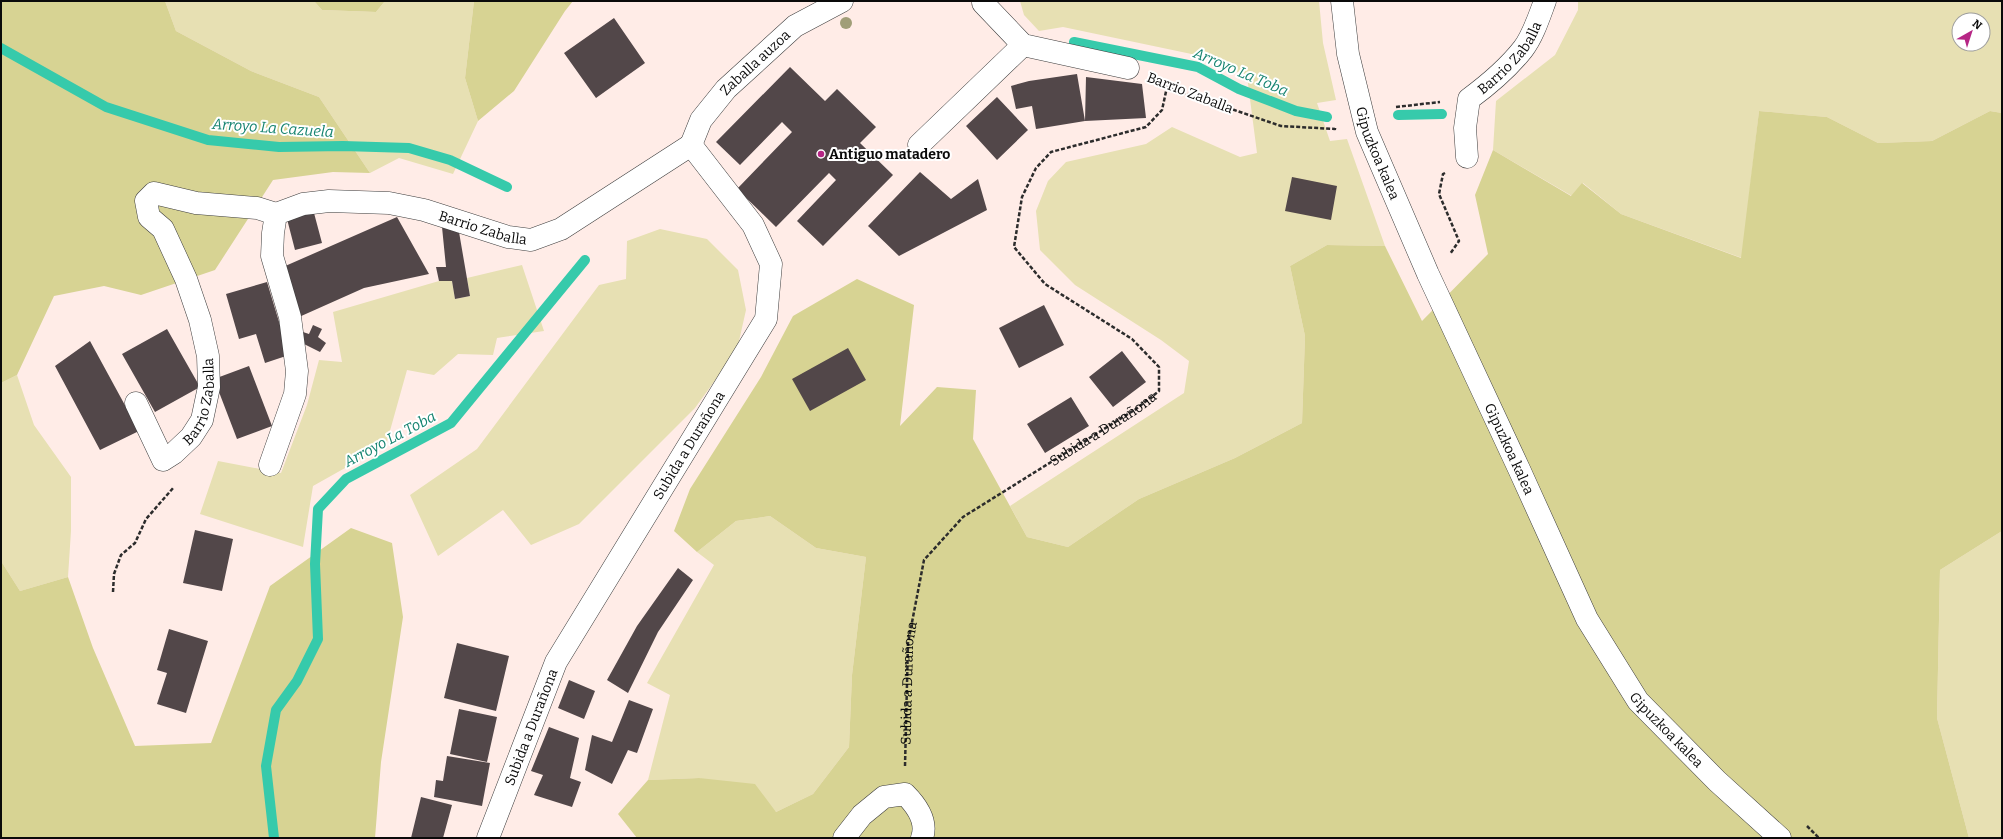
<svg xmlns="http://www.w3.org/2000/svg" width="2003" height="839" font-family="Bitter,serif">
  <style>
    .green { fill: #e7e0b3; fill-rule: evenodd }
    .forest { fill: #d7d393 }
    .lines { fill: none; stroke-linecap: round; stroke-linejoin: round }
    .stream { stroke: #36caab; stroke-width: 10 }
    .building { fill: #524749 }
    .minor-casing { stroke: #3d3d3d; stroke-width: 23 }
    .path { stroke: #2c2c2c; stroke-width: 2.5; stroke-dasharray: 4 2; stroke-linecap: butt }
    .minor { stroke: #fff; stroke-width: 22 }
    .tree { fill: #a09e78 }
    .poi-dot { fill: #b62685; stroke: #fff; stroke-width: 1.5 }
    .labels { text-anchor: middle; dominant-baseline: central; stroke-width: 4; stroke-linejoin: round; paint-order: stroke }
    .street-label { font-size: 14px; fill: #0a0a0a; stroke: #fff }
    .poi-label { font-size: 14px; font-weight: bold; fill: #0a0a0a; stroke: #fff; text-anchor: start }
    .water-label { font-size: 15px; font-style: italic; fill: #168471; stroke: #fff }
  </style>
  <rect width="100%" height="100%" fill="#ffece7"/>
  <path class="green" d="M165,1h149l8,9 54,2 9,-11h89l-9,77 13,43 -25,53 -54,-16 -29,15 -51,-76 -68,-26 -75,-40z
    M1020,1h299l4,42 13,57 -19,3 13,38 17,-2 38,107 -58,-1 -37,21 15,70 -3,87 -67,35 -96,41 -71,48 -41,-10 -17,-31 174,-113 5,-32 -28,-21 -86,-55 -35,-35 -4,-39 12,-30 18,-19 80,-18 26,-17 68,30 17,-4 -10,-77 -46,-20 -138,-29 -24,4 -15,-16z
    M1578,1h424v112l-12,-2 -58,30 -54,2 -51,-26 -68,-6 -17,147 -121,-44 -38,-31 -11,13 -79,-46 3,-49 59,-46 23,-45zM1959,20h24v24h-24z
    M660,229l47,10 31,31 8,40 -9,40 -42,58 -116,116 -48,21 -28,-35 -65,46 -28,-61 67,-46 122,-164 27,-6 1,-38z
    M522,265l22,66 -47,7 -4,17 -35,-1 -24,21 -27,-5 -21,75 -73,41 -10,61 -103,-33 18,-53 63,12 26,-68 12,-45 23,2 -9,-50 106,-31h13l3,18 15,-3 -3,-18z
    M17,375l17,50 37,52v54l-3,46 -48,14 -19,-30v-178z
    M770,516l46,32 50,9 -14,118 -3,72 -36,47 -37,18 -77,-34 -51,2 22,-85 -23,-12 67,-118 -17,-13 39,-31z
    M2002,531v307h-33l-32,-120 3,-148z"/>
  <path class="forest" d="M1,1h164l11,30 75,40 68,26 51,76 -37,-1 -60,8 -58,90 -74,25 -37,-9 -50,10 -37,79 -16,8z
    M314,1h71l-9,11 -54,-2z
    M474,1h99l-8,10 -51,80 -36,30 -13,-43z
    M1759,111l68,6 51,26 54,-2 58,-30 12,2v418l-62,39 -3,148 32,120h-1332l-19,-24 30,-34 51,-2 56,6 21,28 37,-18 36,-47 3,-72 14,-118 -50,-9 -46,-32 -34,5 -39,31 -23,-21 16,-42 71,-112 32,-61 64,-37 57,26 -14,121 37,-39 39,3 -3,49 54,98 41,10 71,-48 96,-41 67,-35 3,-87 -15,-70 37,-21 58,1 37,75 66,-67 -13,-59 18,-45 78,46 11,-13 39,31 120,44z
    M351,528l41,15 11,74 -22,145 -6,76h-374v-277l19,30 48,-14 25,71 42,98 76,-3 59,-157z"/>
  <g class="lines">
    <path class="stream" d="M1074,42l124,25 41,22 57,22 31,6
      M1,48l105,59 102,33 71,7 64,-1 66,2 41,12 57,27
      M1398,115l44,-1
      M274,838l-8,-72 10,-56 21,-29 21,-42 -3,-75 3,-55 28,-30 105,-56 134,-163"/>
  </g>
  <path class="building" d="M614,18l31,45 -49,35 -32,-45z
    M790,67l35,34 12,-12 39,38 -16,16 33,32 -70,71 -26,-25 39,-41 -7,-7 -53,54 -39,-38 55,-57 -10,-10 -42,43 -24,-23z
    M1077,74l8,47 -49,8 -4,-23 -16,3 -5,-23 18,-5z
    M1086,77l56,7 4,34 -61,3z
    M997,97l31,33 -31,30 -31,-34z
    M920,172l31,27 27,-20 9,31 -88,46 -31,-30z
    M1292,177l45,9 -6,34 -46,-9z
    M314,213l8,30 -27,7 -8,-31z
    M397,217l32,57 -65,14 -65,29 -16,-50z
    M442,227l17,5 11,64 -15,3 -3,-18h-13l-3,-14h10z
    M267,282l22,73 -24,8 -9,-29 -17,5 -13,-45z
    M1044,305l20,40 -45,23 -20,-40z
    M313,325l9,4 -4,8 8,6 -6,9 -18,-9 -2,-12 9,3z
    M167,329l33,58 -45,25 -33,-58z
    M90,341l49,90 -39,19 -45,-84z
    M848,348l18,32 -56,31 -18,-32z
    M1122,351l24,31 -33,25 -24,-30z
    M249,366l23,60 -35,13 -23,-60z
    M1071,397l18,29 -44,27 -18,-29z
    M195,530l38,9 -11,52 -39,-8z
    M678,568l15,12 -35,52 -30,61 -21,-13 30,-54z
    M169,629l39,12 -22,72 -29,-9 10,-31 -10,-3z
    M457,643l52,13 -13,55 -52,-13z
    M569,680l26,11 -11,28 -26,-11z
    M629,700l24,9 -16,44 -9,-3 -16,34 -27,-14 7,-35 20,7z
    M459,709l38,8 -10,45 -37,-8z
    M549,727l30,11 -9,40 11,4 -9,25 -38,-12 9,-20 -12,-4z
    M447,756l43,7 -8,43 -48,-9 2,-17 7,1z
    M421,797l31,8 -9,33h-32z"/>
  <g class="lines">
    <g class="minor-casing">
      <g id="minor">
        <path id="s2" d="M1342,1l6,53 19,78 61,142 91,195 68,150 51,82 79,80 63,57"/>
        <path d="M983,3l40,42 105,23"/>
        <path id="s3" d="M691,145l10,-25 25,-31 69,-63 47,-25"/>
        <path d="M919,145l104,-100"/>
        <path id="s4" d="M1467,157l-2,-29 4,-29c19,-14 39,-31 54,-50 10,-13 16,-32 22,-48"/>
        <path id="s5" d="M136,403l27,57 11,-7 17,-16 11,-17 7,-33 -1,-31 -8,-36 -14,-41 -23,-50 -14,-12 -3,-16 8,-8 42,10 61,5 19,6"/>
        <path id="s6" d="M270,465l25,-71 2,-23 -7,-54 -18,-61 1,-23 3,-19 27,-10 26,-3 60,2 35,7 84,27 23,3 30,-11 130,-84"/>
        <path id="s7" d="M488,838l68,-176 210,-343 5,-55 -18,-39 -62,-80"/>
        <path d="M844,838l18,-23 22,-18 21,-3c11,11 23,27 17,44"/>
      </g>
    </g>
    <g class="path">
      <path d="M1154,81l13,6 114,39 54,3v-2"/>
      <path d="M1396,107l44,-5"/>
      <path d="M1445,173l-2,1 -4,20 20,47 -9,13"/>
      <path d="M113,592l1,-18 7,-19 14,-12 11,-24 28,-32"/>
      <path id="s1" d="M905,766l3,-123 16,-83 39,-43 173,-108 23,-18v-24l-27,-28 -87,-55 -31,-37 8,-50 14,-29 15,-16 95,-25 16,-17 5,-23"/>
      <path d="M1807,826l12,12"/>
    </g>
    <use href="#minor" class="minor"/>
  </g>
  <circle class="tree" cx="846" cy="23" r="6"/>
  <circle class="poi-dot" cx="821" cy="154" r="4"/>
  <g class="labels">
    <g class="street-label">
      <text stroke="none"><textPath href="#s4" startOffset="117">Barrio Zaballa</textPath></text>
      <text stroke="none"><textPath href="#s3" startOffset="106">Zaballa auzoa</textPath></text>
      <text transform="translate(1190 93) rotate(21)">Barrio Zaballa</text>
      <text stroke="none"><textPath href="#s2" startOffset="157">Gipuzkoa kalea</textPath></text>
      <text stroke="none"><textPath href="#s6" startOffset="471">Barrio Zaballa</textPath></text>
      <text stroke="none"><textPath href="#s5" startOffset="137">Barrio Zaballa</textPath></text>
      <text stroke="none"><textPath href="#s1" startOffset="431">Subida a Durañona</textPath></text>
      <text stroke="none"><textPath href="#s7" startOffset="443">Subida a Durañona</textPath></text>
      <text stroke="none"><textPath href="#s2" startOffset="481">Gipuzkoa kalea</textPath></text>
      <text stroke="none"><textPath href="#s1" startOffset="83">Subida a Durañona</textPath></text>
      <text stroke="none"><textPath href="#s7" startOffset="119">Subida a Durañona</textPath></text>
      <text stroke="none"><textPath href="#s2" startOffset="805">Gipuzkoa kalea</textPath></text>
    </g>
    <g class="poi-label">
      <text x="829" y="154">Antiguo matadero</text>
    </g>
    <g class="water-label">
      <text transform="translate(1241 72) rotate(23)">Arroyo La Toba</text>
      <text transform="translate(273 128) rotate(4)">Arroyo La Cazuela</text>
      <text transform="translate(390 439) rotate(-28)">Arroyo La Toba</text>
    </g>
  </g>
  <rect width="2003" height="839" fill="none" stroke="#0a0a0a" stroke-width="4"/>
  <g transform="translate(1971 32) rotate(39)"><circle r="19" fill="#ffffff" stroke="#9d9d9d"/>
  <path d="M0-3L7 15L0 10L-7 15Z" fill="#b62685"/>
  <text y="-6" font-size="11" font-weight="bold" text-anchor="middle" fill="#0a0a0a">N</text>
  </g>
</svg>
